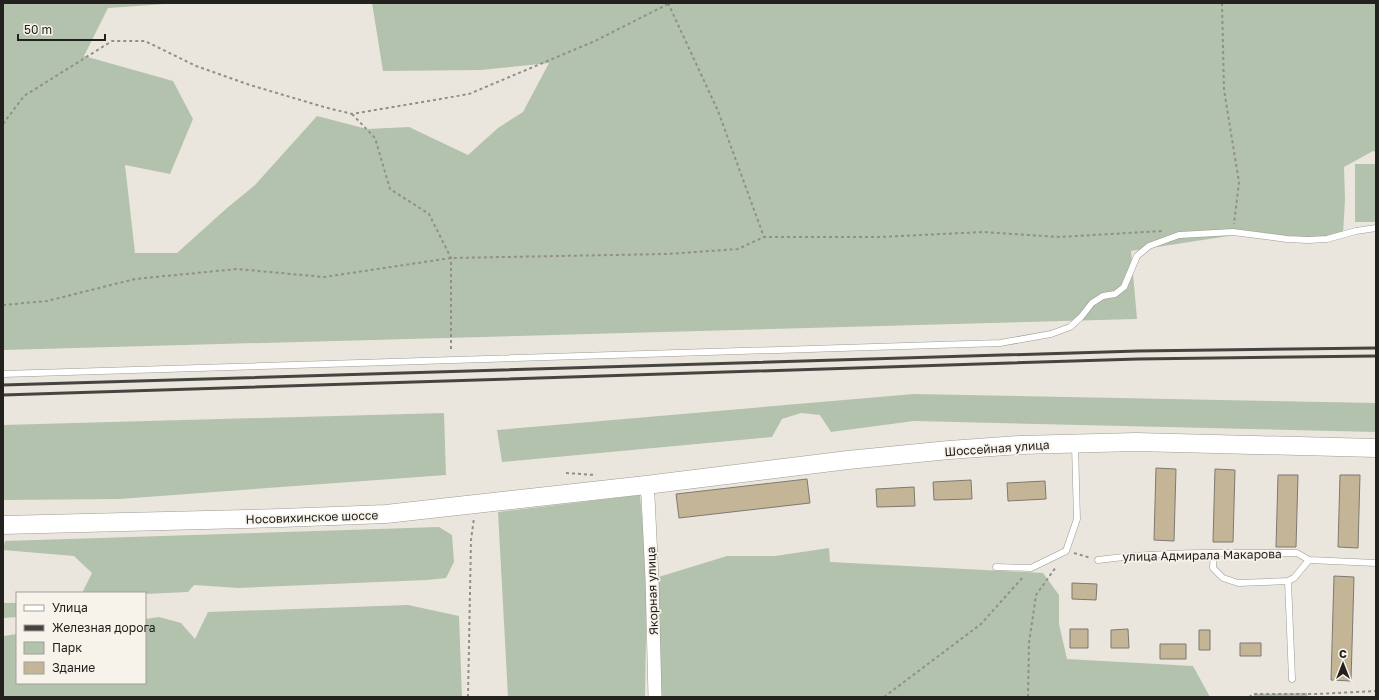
<svg xmlns="http://www.w3.org/2000/svg" width="1379" height="700" font-family="'Golos Text',sans-serif">
  <style>
    .green { fill: #b3c2ac }
    .building { fill: #c4b597; stroke: #7d7972 }
    .lines { fill: none; stroke-linecap: round; stroke-linejoin: round }
    .service-casing { stroke: #9d9a92; stroke-width: 7 }
    .minor-casing { stroke: #9d9a92; stroke-width: 14 }
    .secondary-casing { stroke: #9d9a92; stroke-width: 19 }
    .path { stroke: #918f89; stroke-width: 2; stroke-dasharray: 3 3; stroke-linecap: butt }
    .service { stroke: #fff; stroke-width: 6 }
    .minor { stroke: #fff; stroke-width: 13 }
    .secondary { stroke: #fff; stroke-width: 18 }
    .rail { stroke: #464440; stroke-width: 3 }
    .labels { text-anchor: middle; dominant-baseline: central; stroke-width: 3.5; stroke-linejoin: round; paint-order: stroke }
    .street-label { font-size: 12px; fill: #22211e; stroke: #f7f3eb }
  </style>
  <rect width="100%" height="100%" fill="#eae6de"/>
  <path class="green" d="M3,3h162v1l-57,4 -24,48 89,25 20,38 -23,55 -45,-9 10,88h42l50,-45 28,-23 62,-69 50,13 42,-2 59,28 30,-27 25,-16 26,-49 -68,7 -98,1 -11,-68h1004v149l-3,-1 -29,16 1,32 -2,36 -46,5 -49,-7 -117,18 6,68 -1134,31z
    M1355,164h21v58h-21z
    M914,394l462,9v29l-462,-11 -83,11 -11,-17 -19,-2 -19,6 -10,18 -270,25 -5,-32z
    M444,413l2,62 -327,24 -116,1v-75z
    M640,495l7,79 -2,123h-137l-10,-185z
    M439,527l13,8 2,27 -8,16 -19,2 -188,8 -45,-3 -6,7 -43,2v-1h-63l10,-20 -18,-17 -71,-6 2,-9z
    M829,548l1,14 213,11 16,22v29l8,35 126,7 17,31h-555l-3,-118 75,-23h48z
    M3,603h14v14l-14,1z
    M408,605l51,11 3,81h-459v-61l14,-2v49h128v-64l14,-2 22,6 14,16 13,-27z
    M1307,693l1,4h-54v-3z"/>
  <path class="building" d="M1156,468l20,1 -2,72 -20,-1z
    M1215,469l20,1 -2,72h-20z
    M1278,475h20l-2,72h-20z
    M1340,475h20l-2,73 -20,-1z
    M807,479l3,24 -131,15 -3,-24z
    M971,480l1,19 -38,1 -1,-18z
    M1045,481l1,18 -38,2 -1,-18z
    M914,487l1,19 -38,1 -1,-18z
    M1334,576l20,1 -3,104 -20,-1z
    M1072,583l25,1 -1,16 -24,-1z
    M1070,629h18v19h-18z
    M1128,629l1,19h-18v-18z
    M1199,630h11v20h-11z
    M1240,643h21v13h-21z
    M1160,644h26v15h-26z"/>
  <g class="lines">
    <g class="service-casing">
      <path id="service" d="M3,374l997,-31 51,-9 19,-7 11,-10 11,-14 11,-7 12,-2 9,-7 13,-31 12,-10 30,-11 54,-3 54,7 21,1 19,-1 29,-8 20,-3
        M1214,553l-1,15 10,10 15,5 50,-2 6,-3 15,-18
        M1098,560c65,-9 133,-7 199,-7l12,7 67,3
        M996,567l35,1 35,-17 11,-32 -2,-74
        M1288,581l4,98"/>
    </g>
    <g class="minor-casing">
      <path id="minor" d="M646,485l2,12 4,82 3,118"/>
    </g>
    <g class="secondary-casing">
      <path id="secondary" d="M3,525l278,-7 105,-4 260,-29 202,-25 101,-10 71,-5 116,-3 240,6"/>
    </g>
    <path class="path" d="M668,3l50,108 46,126
      M1222,3l2,87 15,92 -5,42
      M352,114l23,24 15,51 39,25 22,44v94
      M3,124l21,-28 88,-55h33l51,25 54,19 74,22 28,7 117,-20 126,-53 73,-37
      M3,305l44,-4 88,-22 102,-10 87,8 127,-19 216,-4 71,-5 26,-12h116l103,-5 76,5 103,-6
      M566,473l29,2
      M1074,553l17,5
      M468,697l3,-157 3,-22
      M884,697l97,-73 42,-47
      M1028,697l1,-54 7,-48 20,-28
      M1249,697l5,-3h63l59,-3"/>
    <use href="#service" class="service"/>
    <use href="#minor" class="minor"/>
    <use href="#secondary" class="secondary"/>
    <path class="rail" d="M3,385l1135,-34 238,-3
      M3,395l1135,-36 238,-3"/>
  </g>
  <g class="labels">
    <g class="street-label">
      <text transform="translate(997 448) rotate(-4)">Шоссейная улица</text>
      <text transform="translate(312 517) rotate(-2)">Носовихинское шоссе</text>
      <text transform="translate(1202 555) rotate(-1)">улица Адмирала Макарова</text>
      <text transform="translate(652 591) rotate(-92)">Якорная улица</text>
    </g>
  </g>
  <rect width="1379" height="700" fill="none" stroke="#22211e" stroke-width="8"/>
  <rect x="16" y="592" width="130" height="92" fill="#f7f3eb" stroke="#a29f99"/>
  <rect x="24" y="605" width="20" height="6" fill="#ffffff" stroke="#a29f99"/>
  <text x="52" y="612" font-size="12" fill="#22211e">Улица</text>
  <rect x="24" y="625" width="20" height="6" fill="#464440" stroke="#a29f99"/>
  <text x="52" y="632" font-size="12" fill="#22211e">Железная дорога</text>
  <rect x="24" y="642" width="20" height="12" fill="#b3c2ac" stroke="#a29f99"/>
  <text x="52" y="652" font-size="12" fill="#22211e">Парк</text>
  <rect x="24" y="662" width="20" height="12" fill="#c4b597" stroke="#a29f99"/>
  <text x="52" y="672" font-size="12" fill="#22211e">Здание</text>
  <g transform="translate(1343 664)" stroke="#f7f3eb" stroke-width="3" paint-order="stroke">
  <path d="M0-3L7 15L0 10L-7 15Z" fill="#22211e"/>
  <text y="-6" font-size="11" font-weight="bold" text-anchor="middle" fill="#22211e">С</text>
  </g>
  <path d="M18 34v6h87v-6" fill="none" stroke="#22211e" stroke-width="2"/>
  <text x="24" y="34" font-size="12" fill="#22211e" stroke="#f7f3eb" stroke-width="3" paint-order="stroke">50 m</text>
</svg>
